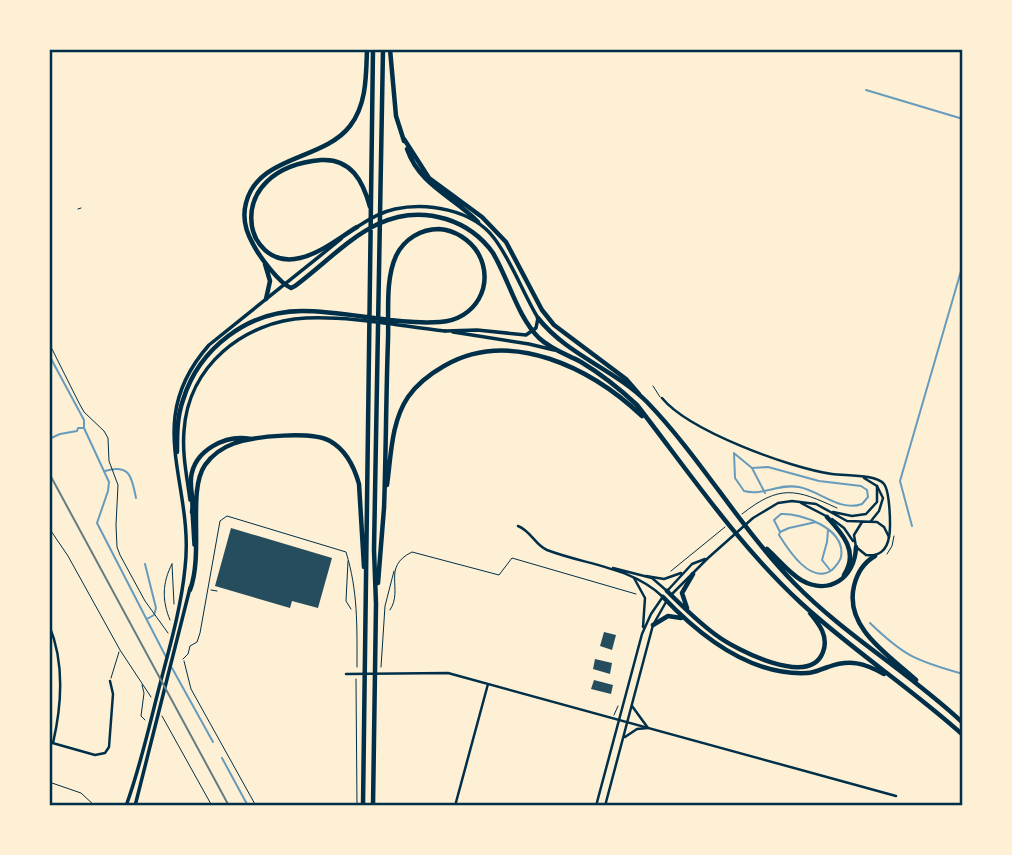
<svg xmlns="http://www.w3.org/2000/svg" width="1012" height="855" font-family="'DejaVu Sans',sans-serif">
  <style>
    .lines { fill: none; stroke-linecap: round; stroke-linejoin: round }
    .stream { stroke: #669bbc; stroke-width: 2 }
    .building { fill: #264d5e }
    .path { stroke: #003049; stroke-width: 1 }
    .service { stroke: #003049; stroke-width: 1 }
    .minor { stroke: #003049; stroke-width: 2.5 }
    .tertiary { stroke: #003049; stroke-width: 2.5 }
    .secondary { stroke: #003049; stroke-width: 3.5 }
    .trunk { stroke: #003049; stroke-width: 3.5 }
    .motorway { stroke: #003049; stroke-width: 4.5 }
    .rail { stroke: #657d81; stroke-width: 2 }
    .neatline { fill: none; stroke: #003049; stroke-width: 2.5 }
  </style>
  <rect width="100%" height="100%" fill="#fdf0d5"/>
  <g class="lines">
    <path class="stream" d="M866,90l97,29
      M49,355l35,65v8l25,54 -1,9 -11,32 69,134
      M49,439l11,-5 17,-3 1,-3h6
      M734,453l1,25 9,13c20,5 35,-8 55,-4 21,4 41,25 63,17l6,-7 -1,-7 -6,-4 -42,-5 -51,-14 -16,1
      M735,454l17,14 13,25
      M105,471c26,-8 27,8 31,27
      M912,526l-12,-45 63,-217
      M828,530l-1,12 -5,18 8,10
      M780,532l-6,-12 7,-6c20,-1 65,14 60,43 -1,4 -6,10 -9,13 -21,15 -43,-19 -53,-35l1,-3 9,-4 27,-6
      M145,564l11,44 -2,7 -7,4
      M870,623c35,34 47,38 93,51
      M172,668l41,74
      M222,758l26,48"/>
  </g>
  <path class="building" d="M231,528l101,30 -14,50 -26,-7 -2,7 -75,-22z
    M604,632l12,3 -4,15 -12,-4z
    M595,659l17,4 -2,11 -17,-5z
    M594,680l19,5 -2,9 -20,-5z"/>
  <g class="lines">
    <path class="path" d="M78,209l3,-1
      M49,343l30,60 5,9 20,19 4,7 1,23 9,24 -2,40 1,22 3,8 25,46 23,32
      M742,514c38,-30 54,-25 95,-6
      M49,528l19,28 52,94 31,47
      M887,554l5,-8 2,-10
      M348,561l-2,40 5,8
      M172,564l2,40
      M671,571l54,-44
      M211,590l6,1
      M390,610c14,-21 -9,-43 22,-58l87,23 13,-17 124,36
      M170,620c-8,-19 -8,-37 2,-56
      M183,659l5,-5 2,-8 7,-4 3,-9 20,-112 7,-5 119,36c12,39 11,74 11,115
      M184,661l7,28 65,117
      M381,667l4,-61 9,-35
      M111,678l8,-26
      M356,679l1,127
      M142,685l2,8 -3,23 4,4
      M614,715l4,-9
      M162,716l50,90
      M49,782l32,11 14,13"/>
    <path class="service" d="M653,386l7,11"/>
    <path class="minor" d="M662,398c27,33 128,70 170,76 13,2 44,0 52,10 6,8 7,43 5,53
      M864,478l13,8 6,12 -4,13 -8,10
      M518,526c13,5 17,19 29,24 39,15 85,17 116,47
      M613,568l39,10 15,13
      M49,625c16,38 13,79 4,118
      M346,674l102,-1 448,123
      M49,742l46,13 10,-2 4,-6 4,-53 -3,-13
      M455,806l33,-122"/>
    <path class="tertiary" d="M801,503l25,13
      M833,512l19,4 14,-2 11,-12v-16
      M832,519l12,9 9,13
      M646,576l18,3 17,-6
      M634,578l11,20 -2,29
      M668,590l24,-26 13,-5
      M672,594l36,-36 45,-40 25,-15 14,-2 24,3 31,17 30,1 7,5 5,10c-2,13 -10,20 -23,18l-10,-8 -2,-12 8,-13
      M632,706l16,22
      M625,737l12,-8 11,-1
      M596,806l46,-172 9,-20 11,-16
      M605,806l44,-166 4,-15 13,-23"/>
    <path class="secondary" d="M453,332l76,12 25,6
      M190,500c-3,-23 -8,-46 -6,-69 4,-65 60,-110 122,-113 46,-2 94,8 139,13
      M192,511l2,34
      M126,806c14,-38 23,-79 33,-118 10,-39 22,-79 26,-120 10,-85 -44,-146 24,-223l132,-106
      M135,806l55,-218"/>
    <path class="trunk" d="M357,227c12,-8 24,-15 38,-18 33,-7 78,1 99,29 17,22 29,55 44,80l-2,10 -10,7 -49,-5 -32,1"/>
    <path class="motorway" d="M367,49c-1,26 0,55 -17,77 -27,35 -92,29 -104,77 -4,15 0,29 7,41 6,12 26,39 38,44l4,-2c47,-35 86,-87 151,-67 19,6 35,17 47,34 16,27 24,63 46,85 13,12 27,16 42,24 20,12 39,27 56,43 52,67 101,140 164,198 51,47 110,85 162,132
      M390,49l6,67 8,25
      M404,139l25,39 53,39 24,25 36,68 12,15 72,54 13,15
      M407,149c13,37 46,47 71,73
      M357,227c-18,11 -36,26 -57,31 -58,14 -79,-89 21,-98 30,-2 42,21 49,47
      M265,264l5,17 -4,18
      M538,318c29,37 76,51 109,84 54,56 93,126 148,182 51,52 115,89 168,139
      M177,452c0,-18 0,-35 6,-52 16,-52 65,-89 119,-89 46,0 92,14 138,11 35,-2 56,-37 38,-69 -8,-13 -23,-23 -39,-24 -18,0 -35,10 -43,27 -11,24 -7,57 -8,84 -2,56 -2,113 -4,169
      M387,485c4,-28 4,-63 21,-88 9,-13 22,-23 36,-31 67,-39 148,3 198,50
      M192,512c2,-11 -2,-22 -1,-34 3,-28 35,-44 60,-39
      M827,517c16,17 32,35 17,58
      M767,549c11,10 21,23 34,31 28,16 54,-2 55,-33
      M875,556c-12,7 -18,17 -21,30 -10,42 35,69 62,94
      M378,583l6,-75
      M190,590c14,-37 -3,-99 15,-125 7,-10 19,-18 30,-22 21,-7 76,-12 95,-2 16,9 24,25 29,43l5,83
      M667,591c16,16 31,31 49,44 20,15 94,53 107,17 6,-16 -4,-28 -13,-39
      M663,597c36,38 87,79 144,76 8,0 14,-4 21,-6 22,-8 36,-4 56,7
      M687,608l-5,-15 11,-19
      M653,625l15,-9 13,2
      M363,806l10,-757
      M373,806l3,-202 -2,-54 9,-501"/>
    <path class="rail" d="M49,473l180,333"/>
  </g>
  <rect width="1012" height="855" fill="none" stroke="#fdf0d5" stroke-width="102"/>
  <rect x="51" y="51" width="910" height="753" class="neatline"/>
</svg>
